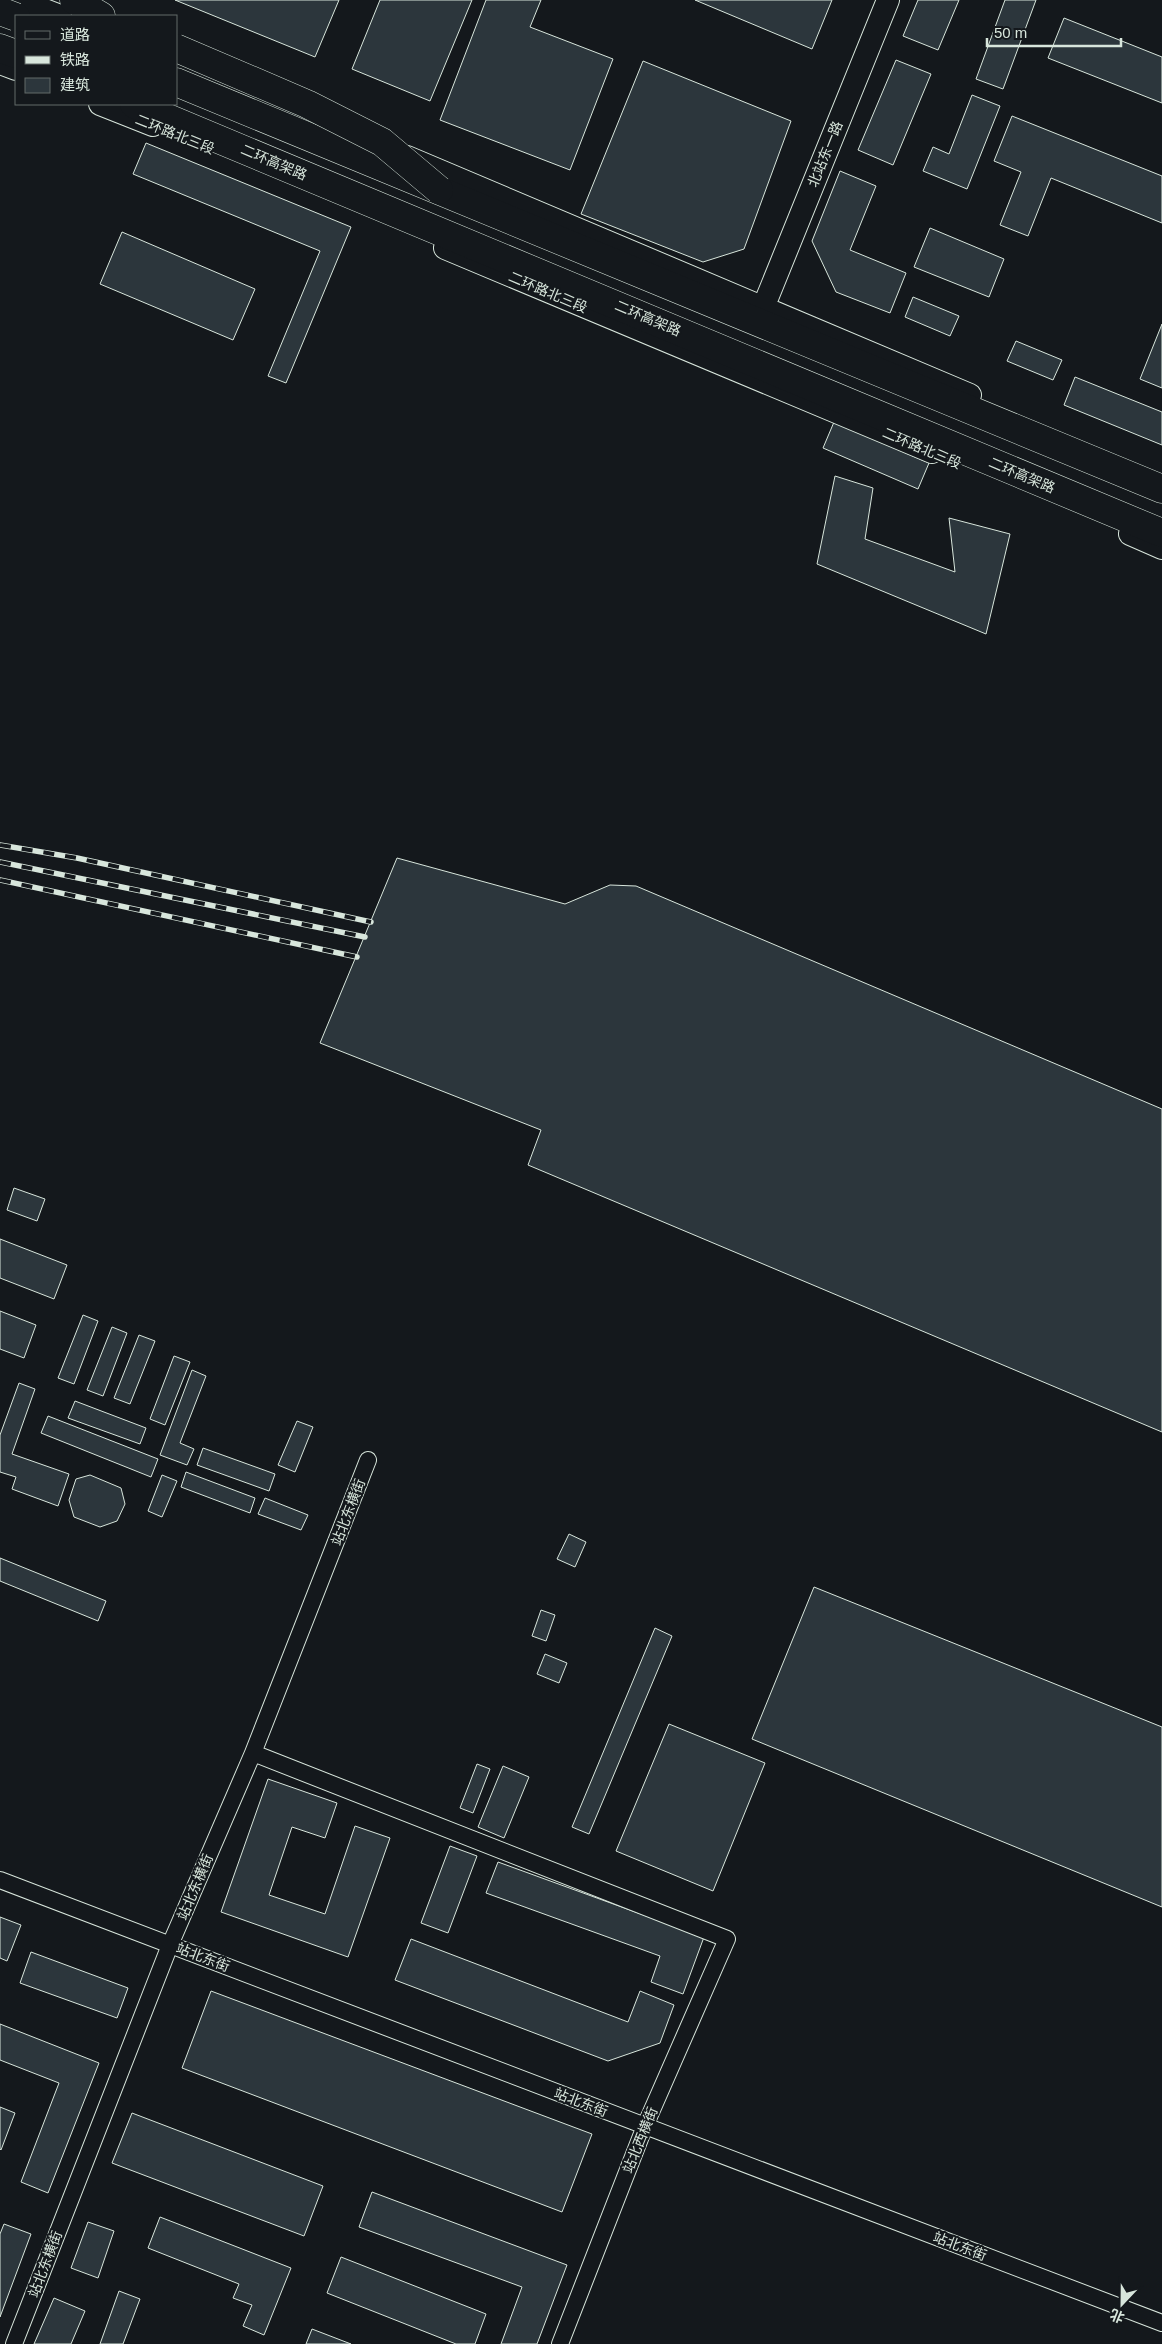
<svg xmlns="http://www.w3.org/2000/svg" width="1162" height="2344" font-family="Arial,'Noto Sans SC',sans-serif">
  <style>
    .building { fill: #2c363c; stroke: #d8e6dc }
    .lines { fill: none; stroke-linecap: round; stroke-linejoin: round }
    .street-casing { stroke: #d8e6dc; stroke-width: 18 }
    .secondary-casing { stroke: #d8e6dc; stroke-width: 24 }
    .highway-casing { stroke: #d8e6dc; stroke-width: 29 }
    .street { stroke: #14181c; stroke-width: 16 }
    .secondary { stroke: #14181c; stroke-width: 22 }
    .highway { stroke: #14181c; stroke-width: 28 }
    .rail-casing { stroke: #d8e6dc; stroke-width: 5.5 }
    .rail { stroke: #14181c; stroke-width: 4; stroke-dasharray: 11; stroke-linecap: butt }
    .highway-bridge-casing { stroke: #d8e6dc; stroke-width: 29; stroke-linecap: butt }
    .highway-bridge { stroke: #14181c; stroke-width: 28 }
    .labels { text-anchor: middle; dominant-baseline: central; stroke-width: 4; stroke-linejoin: round; paint-order: stroke }
    .street-label { font-size: 14px; fill: #d8e6dc; stroke: #14181c }
  </style>
  <rect width="100%" height="100%" fill="#14181c"/>
  <path class="building" d="M175,0h164l-24,57z
    M380,0h92l-42,101 -78,-32z
    M486,0h55l-11,27 83,32 -43,111 -130,-50z
    M695,0h137l-20,49z
    M918,0h41l-21,50 -35,-14z
    M1005,0h31l-33,89 -27,-10z
    M1064,18l98,39v46l-114,-45z
    M896,60l35,14 -38,91 -35,-15z
    M643,61l148,60 -47,128 -41,13 -122,-48z
    M972,95l28,11 -33,83 -44,-18 10,-24 16,7z
    M1012,116l150,60v47l-111,-45 -23,58 -28,-11 21,-53 -27,-11z
    M146,143l205,84 -65,156 -18,-7 52,-125 -187,-77z
    M840,171l36,15 -26,64 56,23 -16,40 -54,-21 -24,-51z
    M930,228l74,31 -15,38 -75,-30z
    M122,232l133,57 -22,51 -133,-56z
    M913,297l46,19 -9,20 -45,-19z
    M1162,324v64l-22,-9z
    M1016,341l46,19 -9,20 -46,-19z
    M1075,377l87,35v33l-98,-40z
    M834,422l95,41 -11,26 -95,-41z
    M835,476l38,12 -8,51 90,33 -6,-54 61,16 -24,100 -169,-70z
    M397,858l168,46 45,-19 26,1 526,223v323l-634,-267 13,-35 -221,-87z
    M14,1188l31,11 -8,22 -30,-11z
    M0,1239l67,26 -13,34 -54,-21z
    M0,1311l36,14 -12,33 -24,-9z
    M83,1315l15,6 -24,63 -16,-6z
    M112,1327l15,6 -24,63 -16,-6z
    M139,1335l16,6 -25,63 -16,-6z
    M174,1356l16,6 -25,63 -15,-6z
    M192,1370l14,6 -26,67 14,6 -7,16 -27,-10z
    M19,1383l16,6 -23,65 57,20 -11,32 -46,-17 4,-12 -16,-5v-37z
    M75,1401l71,27 -6,16 -72,-26z
    M48,1416l110,43 -7,18 -110,-44z
    M297,1421l16,6 -18,45 -17,-7z
    M203,1448l72,26 -6,17 -72,-26z
    M186,1472l69,26 -5,15 -69,-26z
    M90,1475l31,13 4,16 -8,17 -17,6 -26,-10 -5,-17 7,-21z
    M162,1475l15,6 -15,36 -14,-6z
    M265,1498l43,17 -7,15 -43,-16z
    M569,1534l17,8 -11,25 -18,-8z
    M0,1558l106,43 -8,20 -98,-40z
    M814,1587l348,140v180l-410,-168z
    M541,1610l14,5 -9,26 -14,-5z
    M655,1628l17,8 -83,198 -17,-7z
    M545,1654l22,9 -8,20 -22,-9z
    M669,1724l96,39 -52,128 -97,-40z
    M477,1764l13,5 -17,44 -13,-5z
    M503,1766l26,11 -25,61 -26,-11z
    M268,1779l69,24 -12,35 -33,-11 -23,68 56,19 30,-88 35,12 -42,119 -127,-45z
    M450,1846l27,10 -29,77 -27,-10z
    M498,1862l206,75 -21,57 -32,-12 9,-26 -174,-63z
    M0,1917l21,8 -14,36 -7,-3z
    M411,1939l217,83 12,-31 34,14 -14,38 -52,18 -213,-81z
    M31,1952l97,36 -11,30 -97,-35z
    M211,1991l381,143 -30,78 -380,-144z
    M0,2024l99,39 -51,130 -27,-11 38,-99 -59,-23z
    M0,2107l15,6 -14,37 -1,-1z
    M132,2113l191,73 -19,50 -192,-73z
    M372,2192l195,73 -30,79h-36l21,-57 -163,-60z
    M160,2217l131,51 -27,67 -21,-9 9,-21 -19,-7 6,-14 -91,-36z
    M88,2222l26,9 -16,47 -27,-10z
    M4,2224l27,10 -31,83v-83z
    M341,2257l145,57 -11,30h-19l-129,-51z
    M119,2291l21,8 -17,45h-23z
    M54,2298l31,13 -14,33h-37z
    M312,2329l39,15h-45z"/>
  <g class="lines">
    <g class="street-casing">
      <path id="street" d="M253,1753l474,186 -82,187 -85,218
        M0,1880l1162,443
        M14,2344l156,-399 83,-192 115,-293"/>
    </g>
    <g class="secondary-casing">
      <path id="secondary" d="M19,0l41,16
        M0,63l16,6
        M100,104l53,21
        M407,157l563,238
        M445,248l487,204
        M763,308l125,-308
        M1130,534l32,14"/>
    </g>
    <g class="highway-casing">
      <path id="highway" d="M74,0l27,16
        M0,48l16,6
        M176,82l986,407
        M134,104l1028,429"/>
    </g>
    <use href="#street" class="street"/>
    <use href="#secondary" class="secondary"/>
    <use href="#highway" class="highway"/>
    <g class="rail-casing">
      <path id="rail" d="M0,845l77,13 294,64
        M0,862l365,75
        M0,880l357,77"/>
    </g>
    <use href="#rail" class="rail"/>
    <g class="highway-bridge-casing">
      <path id="highway-bridge" d="M0,11l16,6
        M176,48l131,56 75,38 57,48"/>
    </g>
    <use href="#highway-bridge" class="highway-bridge"/>
  </g>
  <g class="labels">
    <g class="street-label">
      <text transform="translate(175 134) rotate(22)">二环路北三段</text>
      <text transform="translate(825 154) rotate(-68)">北站东一路</text>
      <text transform="translate(274 162) rotate(23)">二环高架路</text>
      <text transform="translate(548 292) rotate(23)">二环路北三段</text>
      <text transform="translate(648 318) rotate(23)">二环高架路</text>
      <text transform="translate(922 448) rotate(23)">二环路北三段</text>
      <text transform="translate(1022 475) rotate(23)">二环高架路</text>
      <text transform="translate(348 1512) rotate(-69)">站北东横街</text>
      <text transform="translate(195 1887) rotate(-67)">站北东横街</text>
      <text transform="translate(203 1957) rotate(21)">站北东街</text>
      <text transform="translate(581 2102) rotate(21)">站北东街</text>
      <text transform="translate(640 2140) rotate(-68)">站北西横街</text>
      <text transform="translate(960 2246) rotate(21)">站北东街</text>
      <text transform="translate(45 2264) rotate(-69)">站北东横街</text>
    </g>
  </g>
  <rect x="15" y="15" width="162" height="90" fill="#14181c" stroke="#626a69"/>
  <rect x="25" y="31" width="25" height="8" fill="#14181c" stroke="#626a69"/>
  <text x="60" y="40" font-size="15" fill="#d8e6dc">道路</text>
  <rect x="25" y="56" width="25" height="8" fill="#d8e6dc" stroke="#626a69"/>
  <text x="60" y="65" font-size="15" fill="#d8e6dc">铁路</text>
  <rect x="25" y="78" width="25" height="15" fill="#2c363c" stroke="#626a69"/>
  <text x="60" y="90" font-size="15" fill="#d8e6dc">建筑</text>
  <g transform="translate(1122 2304) rotate(202)" stroke="#14181c" stroke-width="4" paint-order="stroke">
  <path d="M0-4L9 19L0 12L-9 19Z" fill="#d8e6dc"/>
  <text y="-8" font-size="14" font-weight="bold" text-anchor="middle" fill="#d8e6dc">北</text>
  </g>
  <path d="M987 38v8h134v-8" fill="none" stroke="#d8e6dc" stroke-width="2.5"/>
  <text x="994" y="38" font-size="15" fill="#d8e6dc" stroke="#14181c" stroke-width="4" paint-order="stroke">50 m</text>
</svg>
